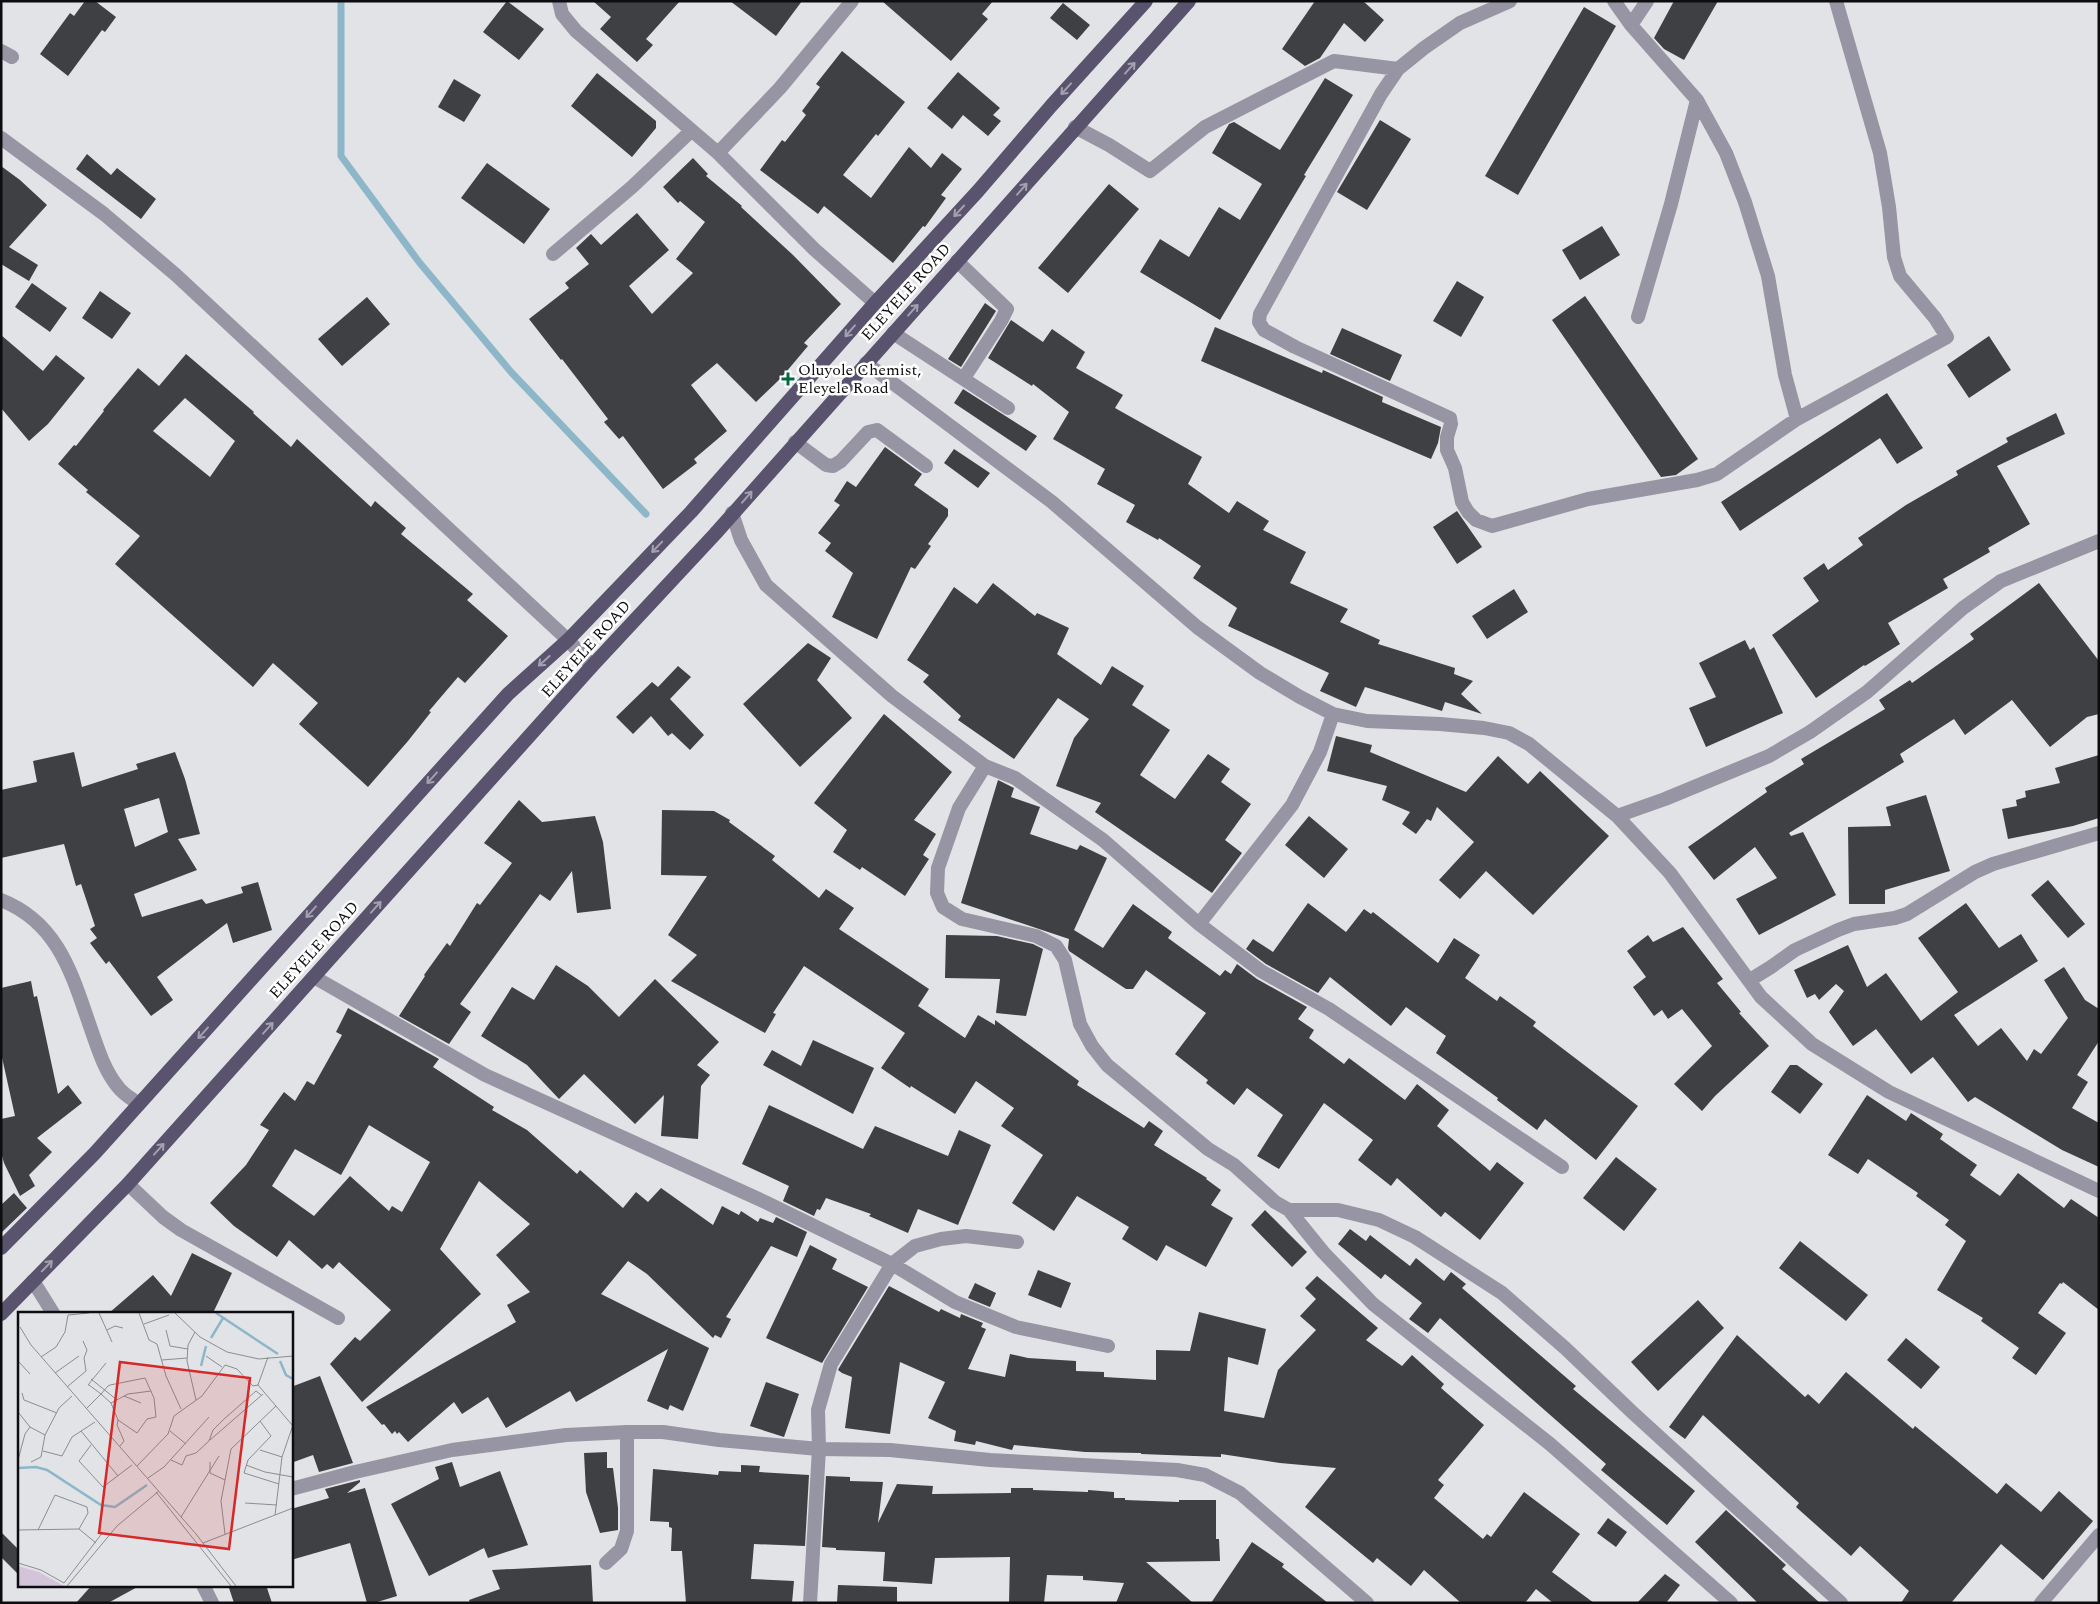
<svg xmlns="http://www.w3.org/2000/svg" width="2100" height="1604" font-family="Spectral,serif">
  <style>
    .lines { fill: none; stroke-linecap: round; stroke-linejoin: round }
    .stream { stroke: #8db7c9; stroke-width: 7 }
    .building { fill: #3e4043; fill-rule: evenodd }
    .service { stroke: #9794a3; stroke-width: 14 }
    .minor { stroke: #9794a3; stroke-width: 14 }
    .primary { stroke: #59536e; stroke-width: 14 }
    .oneway { stroke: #a4a0af }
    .poi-dot { fill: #016a41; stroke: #fff; stroke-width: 2 }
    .labels { text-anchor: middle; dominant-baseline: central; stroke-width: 5; stroke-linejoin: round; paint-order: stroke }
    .street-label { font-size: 16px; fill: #0d0d0f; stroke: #fff }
    .poi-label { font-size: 16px; fill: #0d0d0f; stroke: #fff; text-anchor: start }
    .inset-river { fill: none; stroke: #8db7c9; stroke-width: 2.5 }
    .inset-road { fill: none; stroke: #8c8d91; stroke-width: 1 }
    .view { fill: #d62828; fill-opacity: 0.15; stroke: #d62828; stroke-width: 2.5 }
    .inset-edge { fill: none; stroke: #0d0d0f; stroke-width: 2.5 }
  </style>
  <rect width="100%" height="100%" fill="#e1e3e7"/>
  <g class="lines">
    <path class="stream" d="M341,1v155l78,106 92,110 135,142"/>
  </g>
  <path class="building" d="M85,1h10l21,16 -11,15 -3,-2 -34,46 -28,-22 30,-41 4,3z
    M507,1l37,28 -25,31 -36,-28z
    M593,1h87l-34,38 7,6 -16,17 -37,-33 11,-12z
    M730,1h72l-26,35z
    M882,1h111l-11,13 6,5 -37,42z
    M1315,1h48l21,19 -19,22 -21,-19 -24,35 -15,8 -23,-17z
    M1674,1h44l-34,59 -20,-11 -10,-11z
    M1063,3l27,22 -13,15 -27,-22z
    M1584,7l32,19 -98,169 -33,-19z
    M842,51l63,51 -27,34 -2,-2 -33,41 28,23 38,-51 22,21 11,-15 20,16 -21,26 5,3 -21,29 -2,-1 -30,37 -69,-57 -6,8 -58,-44 22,-30 3,2 21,-27 -4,-4 18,-24 -4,-3z
    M958,72l42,36 -7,7 8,6 -13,15 -25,-21 -11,14 -25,-21z
    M597,73l59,48v7l-24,29 -61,-51z
    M1325,78l28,17 -49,80 2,1 -86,144 -80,-48 20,-33 29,18 30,-50 21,13 22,-36 -50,-31 17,-29 5,-2 46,28z
    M454,79l27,16 -17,27 -26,-15z
    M1380,120l31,19 -44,71 -30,-18z
    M87,154l24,21 6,-7 39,31 -15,20 -65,-50z
    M693,158l15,16 -2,2 36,30 -1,1 52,48 48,49 -37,39 4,3 -27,32 -25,24 -39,-39 -26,22 36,46 -33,28 3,4 -34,26 -40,-53 -4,3 -15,-17 4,-3 -46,-60 -1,1 -32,-41 40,-31 -4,-5 24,-19 -13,-16 15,-14 10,11 36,-32 32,37 -40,36 23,28 41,-41 -17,-14 29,-37 -25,-21 -2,2 -15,-16z
    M487,163l63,46 -26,35 -63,-46z
    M1,166l19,14 27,25 -38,42 29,18 -9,16 -28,-17z
    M1109,184l30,25 -71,84 -30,-25z
    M1602,226l18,29 -40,25 -18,-30z
    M1457,281l27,16 -23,40 -28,-16z
    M32,283l35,25 -17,24 -35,-25z
    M100,291l31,22 -19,26 -30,-21z
    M1585,296l113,163 -22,16 -15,2 -109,-157z
    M367,297l23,27 -48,42 -24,-27z
    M985,303l11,8 -35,56 -13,-8z
    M1011,320l32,22 9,-13 33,23 -9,16 47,27 -8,13 87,49 -14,27 41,29 8,-12 32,20 -6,9 43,22 -16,31 58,26 -8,13 40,18 -2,4 77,24 -1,6 19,7 -12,13 21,20 -37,-12 -3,9 -77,-24 -9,20 -36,-16 9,-18 -101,-47 9,-18 -44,-30 8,-12 -42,-28 -1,2 -32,-18 9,-17 -38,-21 8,-15 -52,-30 16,-27 -36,-28 -1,2 -44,-28z
    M1215,327l107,46 1,-3 60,27 -1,5 59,25 -3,16 -7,16 -230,-98z
    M1342,328l60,27 -12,26 -60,-27z
    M1,335l42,36 13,-16 29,23 -37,46 -19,17 -28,-33z
    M1989,336l22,34 -42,28 -22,-33z
    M186,354l68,58 -1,1 38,34 6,-8 74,68 4,-6 31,27 -5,6 72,60 -6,6 41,36 -43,47 -7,-6 -29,34 2,1 -23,29 -40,46 -69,-63 19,-21 -45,-40 -20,24 -138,-123 25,-28 -54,-44 2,-2 -30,-26 16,-19 2,1 28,-35 -1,-1 35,-42 21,18zM185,398l50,43 -25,36 -57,-46z
    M963,389l74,47 -11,15 -72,-48z
    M1887,393l36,55 -26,16 -17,-26 -140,93 -19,-29z
    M2056,413l9,21 -68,32 33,58 -42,24 2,4 -47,27 5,9 -60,35 12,21 -35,22 -1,-1 -48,33 -44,-63 47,-34 -16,-23 21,-15 4,7 35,-25 -5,-7 48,-33 52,-30 -2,-4 52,-29 -2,-4z
    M885,447l37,27 -8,11 34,24v7l-20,28 3,2 -16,23 -4,-2 -34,72 -45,-22 21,-44 -28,-22 6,-8 -13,-10 22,-28 -6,-4 13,-20 9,6z
    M954,449l36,24 -12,15 -34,-25z
    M1457,511l25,36 -25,17 -24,-37z
    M993,583l42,33 2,-3 32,15 -12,26 44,31 11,-19 32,20 -12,19 38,25 -30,45 35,24 33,-45 22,15 -9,13 30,22 -26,36 17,13 -30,40 -117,-81 6,-9 -45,-17 18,-48 15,-19 -31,-21 -44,61 -56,-39 3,-4 -38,-34 6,-7 -22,-15 47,-73 23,17z
    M2039,583l60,78v53l-12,3 -37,30 -38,-47 -47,35 -11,-16 -54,35 4,8 -115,71 2,3 12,-4 33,63 -77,40 -23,-36 41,-21 -22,-31 -41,33 -26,-33 79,-55 -2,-4 39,-24 -3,-5 84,-50 -6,-9 31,-20 2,3 62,-44 -4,-5z
    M1514,589l14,23 -41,27 -15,-23z
    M1745,640l5,10 4,-3 29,66 -77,34 -17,-39 27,-11 -17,-34z
    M808,643l23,15 -14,22 35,38 -52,49 -57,-63z
    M678,666l13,11 -21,22 34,36 -14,15 -18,-17 -4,3 -17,-20 -18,18 -17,-17 36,-35 6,5z
    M884,714l68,58 -38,48 22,14 -13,21 6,4 -24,37 -43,-29 -2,3 -27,-18 14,-22 -33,-27z
    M1336,736l36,9 -2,7 96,40 32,-36 30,28 12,-13 69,65 -76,79 -47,-44 -26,28 -21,-19 35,-38 -37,-35 -6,14 -4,-2 -11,15 -14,-10 8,-12 -28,-12 5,-14 -60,-15z
    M74,752l8,35 56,-18 -2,-5 39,-12 10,27 15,55 -22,5 19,31 -63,24 8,23 60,-18 4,5 37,-11 -2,-6 17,-5 14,48 -39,13 -6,-20 -70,54 16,23 -22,16 -42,-55 -3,3 -16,-21 7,-5 -7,-9 5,-3 -14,-42 -5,2 -12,-42 -63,14v-68l36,-8 -4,-21zM159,798l9,34 -33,15 -11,-38z
    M2099,755v63l-26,8 -65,13 -6,-30 15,-3 -1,-6 10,-3 -1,-6 35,-8 -5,-15z
    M998,780l16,8 -3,9 29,10 -10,27 47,16 3,-5 27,13 -33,72 29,18 30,-44 39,28 -4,6 52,38 5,-6 6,4 6,-10 20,15 50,28 -9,12 16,11 -5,8 35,26 5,-6 56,42 12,-16 32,26 -12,16 53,45 7,-9 27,21 -44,57 -35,-28 -4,5 -44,-39 -6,8 -33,-26 15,-20 -49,-37 -45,66 -22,-13 26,-41 -36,-27 -13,17 -28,-22 2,-3 -33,-26 31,-41 -60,-43 -13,19h-7l-57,-38 -1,-3 1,-9 -108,-36z
    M1926,795l24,76 -65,19v14h-36l-1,-77 43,-1 -5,-19z
    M519,800l23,22 53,-6 8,26 8,67 -34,4 -5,-42 -22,30 -10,-7 -80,110 11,8 -22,32 -50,-28 26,-40 -1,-1 23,-32 3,3 27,-43 3,2 32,-42 -28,-20z
    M662,810l52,1 16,9 -1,2 46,34 -3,4 47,38 7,-9 28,19 -15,21 90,60 -11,17 47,32 13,-23 17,10v-5l84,61 -2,4 67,43 5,-7 14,10 -9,14 53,33 -1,1 15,11 -10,15 22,13 -27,49 -40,-22 -9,16 -35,-22 7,-12 -52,-31 -23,35 -42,-28 31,-48 -42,-29 13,-18 -38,-27 -21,33 -44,-28 -1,2 -29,-20 24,-35 -101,-67 -31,47 3,1 -11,19 -94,-52 26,-26 -29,-20 39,-59 -46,-1z
    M1309,816l39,33 -24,29 -39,-33z
    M2048,880l37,44 -17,14 -37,-43z
    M1308,903l38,29 18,-23 7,5 2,-2 65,51 16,-25 26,17 -15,23 32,23 3,-5 36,26 -3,4 105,80 -42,54 -51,-41 -8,11 -40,-30 1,-2 -62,-45 10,-17 -40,-29 -15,19 -61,-49 -12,16 -52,-29 -20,-15 7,-10 20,13z
    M1966,903l33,45 22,-14 17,27 -84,54 24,31 23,-18 26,33 7,-12 7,5 27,-36 -24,-38 20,-13 21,33 14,9v32l-22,34 11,7 -16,26 27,15v44l-37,-17 -87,-53 -7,5 -35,-45 -22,17 -35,-45 -23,17 -24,-34 15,-21 -8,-7 -17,16 -4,-6 -8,4 -13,-28 54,-25 19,42 19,-14 35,48 37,-29 -40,-54z
    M1683,927l40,52 -6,4 24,29 -2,1 30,33 -54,50 -13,15 -28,-27 38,-38 -30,-37 -14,10 -6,-9 -8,6 -21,-29 13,-10 -19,-26 21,-16 5,7z
    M946,935l51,1 36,8 10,5 -17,67 -30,-3 4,-34 -55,-1z
    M556,965l32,21 31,31 36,-38 64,63 -22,23 13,10 -9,11 -3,53 -37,-3 3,-41 -29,29 -51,-50 -25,25 -32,-34 -46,-29 31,-49 22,13z
    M31,981l3,16 3,-1 21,98 10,-9 14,18 -45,35 15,14 -23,23 6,11 -15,10 -16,-33 -3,-11v-33l14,-3 -14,-63v-65z
    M348,1008l91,51 -6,8 61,40 -2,3 35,20 50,44 3,-4 43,38 13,-16 12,10 13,-14 52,37 9,-19 17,9 2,-4 17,11 2,-4 13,5 3,-6 31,15 -10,25 -26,-11 -45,71 5,2 -10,19 -6,-3 -2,3 -66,-64 -19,-13 -27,33 108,54 -26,63 -13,-6 -2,5 -21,-9 21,-52 -92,53 -6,-11 -64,37 -18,-31 -26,17 -8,-12 -46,40 -9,-10 -2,2 -2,-3 -3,3 -8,-10 -2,1 -16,-18 150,-85 -9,-17 23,-13 -34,-37 34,-31 -51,-43 -39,68 41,45 -119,108 -32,-38 25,-27 5,4 31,-31 -52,-48 -6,7 -6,-5 -5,5 -33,-29 -12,17 -43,-31 -24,-23 36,-38 23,-35 -9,-5 24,-33 11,9 12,-20 7,4 28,-50 -6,-3zM369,1125l61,37 -28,50 -10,-6 -3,5 -39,-35 -36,40 -42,-30 23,-37 46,26z
    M813,1040l61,28 -21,46 -90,-49 9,-15 29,16z
    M1790,1065h7l26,19 -23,30 -29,-22z
    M1867,1095l39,26 5,-8 32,21 -3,5 37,26 -7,10 30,21 18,-23 46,35 7,-9 28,19v92l-36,-28 -1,2 -2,-1 -22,30 28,20 -30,42 -24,-17 7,-10 -38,-27 2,-3 -46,-28 29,-49 -21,-16 4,-5 -33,-24 2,-3 -50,-34 -10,15 -30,-19z
    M769,1105l94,44 12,-23 73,30 11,-26 32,15 -33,80 -40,-16 -10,24 -39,-17 2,-2 -45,-16 -6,12 -3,-1 -3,7 -31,-15 6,-15 -47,-22z
    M1616,1157l41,32 -33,42 -41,-33z
    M14,1193l13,15 -26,25v-28z
    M1265,1210l42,42 -15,15 -41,-42z
    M1350,1229l16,12 4,-6 40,31 6,-8 28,23 7,-9 15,12 -4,4 114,98 -3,3 122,102 -28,34 -66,-55 5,-6 -166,-146 -12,15 -19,-14 13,-16 -37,-29 -4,5 -43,-35z
    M1800,1241l68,54 -22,26 -67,-53z
    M810,1245l27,14 -5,10 36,18 -46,76 -56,-25z
    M192,1253l40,20 -19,40h-104l44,-38 18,21z
    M1038,1270l33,13 -10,25 -33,-13z
    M1317,1276l61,52 -12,12 36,26 10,-11 32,29 -3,4 43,37 -46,55 6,5 -10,13 49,41 4,-5 4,3 33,-45 56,42 -28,38 42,31h-41l-17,-14 -11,14h-64l-37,-33 -13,16 -34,-28 -4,5 -68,-56 31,-39 -56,-5 -59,-9v3l-80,-3v-1l-56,-1 -71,-7 -2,5 -36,-9 -1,4 -21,-4 2,-10 -28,-13 17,-36 -45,-20 -10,72 -45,-6 7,-51 -10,-4 -4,-3 1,-2 50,-82 50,26 2,-3 19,9 1,-4 22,9 -2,4 5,2 -18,40 37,8 5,-23 18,4 48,3v10l28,1v5l52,3v-30l34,1 9,-39 67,17 -8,36 -30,-8 -4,54 40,7 14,-48 38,-40 -16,-14 16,-17 -11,-11z
    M975,1283l21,10 -6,14 -22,-9z
    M1698,1300l26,28 -66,63 -27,-29z
    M1737,1335l68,62 3,-3 11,10 27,-32 67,57 2,-3 82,68 9,-11 35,29 18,-21 34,30 -50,59 -42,-36 -50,59h-50l8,-12 -49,-45 -9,10 -55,-49 3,-4 -96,-88 -18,24 -16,-12z
    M1906,1338l34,29 -19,22 -34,-29z
    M320,1376l33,87 -34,9 -6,-17 -22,8v-76z
    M766,1382l33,12 -15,43 -34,-11z
    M607,1452v16h6l5,40v22l-18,3 -14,-41 -2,-39z
    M452,1462l8,25 40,-16 28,74 -40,13 -4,-10 -55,28 -38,-72 48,-25 -4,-12z
    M741,1465l19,1 -1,6 50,3 -4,71 -51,-2 -3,35 43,2 -2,22h-106l-4,-52h-11l1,-23 -3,-1v-5l-19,-1 3,-52 65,6 1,-4 22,1z
    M826,1476l24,1v4l33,1 -5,41 19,-39 36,2 -1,8 79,-1v-5h22v2l55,2v-2l26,2v6h11v2l54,2v-2h37v39h3l1,22 -74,1 47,41h-77l8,-20 -41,-3v-4l-36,-1 -3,28h-35l1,-46 -75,1 -3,26 -49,-3 2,-29 -49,-2v-2l-14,-1z
    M360,1480v2l-13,11 18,-5 32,108 -23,7h-7l-17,-60 -59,17v-51l38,-11 -4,-9z
    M1726,1510l60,55 -4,4 38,34h-62l-63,-61z
    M1608,1518l19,14 -11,15 -19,-14z
    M1,1532l18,18v25l-18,-18z
    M1252,1542l32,22 -2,3 46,36h-117z
    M591,1565l2,38h-123l-1,-3 31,-11 -8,-19z
    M1665,1574l15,11 -14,18h-29z
    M92,1585h49l-33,18h-32z
    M228,1585h38l6,18h-38z
    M838,1585l59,2v16h-60z"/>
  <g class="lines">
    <path class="service" d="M957,261l50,48 -6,12 -37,57
      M893,333l115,75
      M795,442l31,23 7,1 8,-5 27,-29 9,-2 49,36
      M1,900c59,23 72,78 91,132 7,20 13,39 26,55 5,7 14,12 21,17
      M128,1184l35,33 18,13 157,88
      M606,1563l15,-14 6,-18v-99
      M810,1603l9,-154"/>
    <path class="minor" d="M559,1l3,13 14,17 142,122 96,96 61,54
      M1510,1l-50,22 -36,25 -26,21 -17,25 -121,220 -1,8 5,8 31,17 155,71 1,6 -4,13v13l8,18 7,34 6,10 8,8 16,6 96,-27 109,-19 20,-6 80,-55 150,-82 -12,-19 -35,-42 -6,-19 -5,-50 -9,-54 -44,-152
      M1614,1l17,24 66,75 29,53 19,49 23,74 17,99 12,44
      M1631,25l16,-24
      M1,51l11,6
      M1075,127l34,18 41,26 55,-44 129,-66 64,8
      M1,138l103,76 72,61 392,365 24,26
      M718,153l62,-65 72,-87
      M553,254l79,-67 59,-56
      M1638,317l33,-113 26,-104
      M866,363l186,139 145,125 63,46 40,24 33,17 34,7 73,3 44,4 25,5 20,11 88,72 53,57 91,124 51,47 77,48 210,99
      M732,513l9,27 25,45 126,111 93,70 30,12 88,62 96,84 62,47 68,38 233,158
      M985,766l-26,42 -21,60 -1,25 6,14 19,12 74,17 20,10 9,14 15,64 12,22 15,19 101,84 26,16 41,37 14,8h49l41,10 36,17 87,56 63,55 67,64 209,191
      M1617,816l48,-17 104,-43 41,-24 57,-40 96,-84 38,-27 98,-40
      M1199,924l93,-119 28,-53 13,-38
      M314,977l171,98 280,127 127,62 63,38 61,25 92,19
      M1750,980l21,-13 24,-17 43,-20 16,-6 41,-6 12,-4 68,-42 18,-8 106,-31
      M1289,1210l34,42 50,52 177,140 181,159
      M33,1281l20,32
      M819,1449l-1,-39 13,-46 61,-100 23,-18 26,-7 25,-3 51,6
      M291,1489l64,-17 97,-22 114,-15 61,-3h36l56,8 100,9 71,1 100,10 187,10 28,5 35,18 127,110
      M203,1585l9,18
      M2041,1603l58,-68"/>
    <path class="primary" d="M1,1248l94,-95 413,-459 60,-54 123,-128 184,-209 103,-112 73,-85 95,-105
      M1,1314l127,-130 464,-518 123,-132 474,-533"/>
  </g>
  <defs><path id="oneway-shaft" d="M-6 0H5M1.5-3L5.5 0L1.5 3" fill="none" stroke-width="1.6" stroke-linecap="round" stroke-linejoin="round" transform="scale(1.25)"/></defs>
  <g class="oneway">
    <use href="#oneway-shaft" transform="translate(1130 68) rotate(-48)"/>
    <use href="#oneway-shaft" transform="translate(1066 89) rotate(132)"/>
    <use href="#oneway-shaft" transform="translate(1022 189) rotate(-49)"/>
    <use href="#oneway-shaft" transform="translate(959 211) rotate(133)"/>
    <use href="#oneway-shaft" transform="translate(913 310) rotate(-48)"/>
    <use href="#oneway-shaft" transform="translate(850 331) rotate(131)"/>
    <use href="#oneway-shaft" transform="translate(747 497) rotate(-49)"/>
    <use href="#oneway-shaft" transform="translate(657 547) rotate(134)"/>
    <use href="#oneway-shaft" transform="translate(544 661) rotate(138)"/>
    <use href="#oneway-shaft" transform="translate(432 778) rotate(132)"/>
    <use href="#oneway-shaft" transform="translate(376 907) rotate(-48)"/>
    <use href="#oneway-shaft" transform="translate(311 912) rotate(132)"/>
    <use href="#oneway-shaft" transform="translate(268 1028) rotate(-48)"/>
    <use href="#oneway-shaft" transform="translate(203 1033) rotate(132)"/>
    <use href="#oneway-shaft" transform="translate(159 1149) rotate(-48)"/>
    <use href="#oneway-shaft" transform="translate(47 1266) rotate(-46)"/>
  </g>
  <path class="poi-dot" d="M785.5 371.5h5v5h5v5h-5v5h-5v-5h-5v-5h5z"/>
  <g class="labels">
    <g class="street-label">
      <text transform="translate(906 292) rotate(-48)">ELEYELE ROAD</text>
      <text transform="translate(586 649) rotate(-48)">ELEYELE ROAD</text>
      <text transform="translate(314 950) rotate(-48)">ELEYELE ROAD</text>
    </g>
    <g class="poi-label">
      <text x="798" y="370">Oluyole Chemist,<tspan x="798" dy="18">Eleyele Road</tspan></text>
    </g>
  </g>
  <g transform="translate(18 1312)">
    <rect width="275" height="275" fill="#e1e3e7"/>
    <path d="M0,254l21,6 25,14h-46z" fill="#d4c4d9"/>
    <path class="inset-river" d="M198,1l62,41M193,26l12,-20M262,49l6,14 7,4M183,54l5,-20M0,156l18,-1 11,3 54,35 14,2 32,-22"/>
    <path class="inset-road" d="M81,1l13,29M121,1l10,27 8,4 9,32 15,33M157,1l25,24 27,15 32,7 34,-3M126,12l25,-9M2,15l11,18 165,189 40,52M89,18l8,-4 8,2M148,18l4,16 18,3M177,20l-7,13 -1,16 9,39M188,44l16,11M23,45l15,-10 9,-15 3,-17 21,-2M144,48l25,-2M0,49l12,13M37,61l24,-17M73,67l26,21M240,73l10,-28M49,75l19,-16 -2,-13 3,-8 -4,-9M4,81l2,7 33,13M106,84l17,7M93,91l17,-9 23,-3M68,97l15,-15 7,-8 2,-1 35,-7 9,20 2,19 -9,2 -10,14 -19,-13 -7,-17 -10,-9 -12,-9h-1l18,-22M0,100l12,15 15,8M100,108l-1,5 7,16 -4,5M242,109l11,15 -23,24 -4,13 35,11M63,119l37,45M152,119l16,13M192,128l53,-46M73,133l-12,16 24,26 29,-22M242,138l22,7M25,139l19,5 10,-19 23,-15M0,148l7,-26 5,-7M153,148l11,5 4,-9 10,-3 13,-12 4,-11 11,-11 32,-28 5,4M13,150l10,-5 4,-22 14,-27 13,-12M192,150v11l15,7M228,153l19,7 28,5M119,154l31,-32 6,-18 28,-20 23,-31 12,4 16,17 5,-1 35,41M130,166l16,-11 45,-50M138,180l75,94M227,191l32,2M257,203l7,-58 11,-32M163,205l38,-61M0,218l61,-1 17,14M20,218l17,-35 32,12 1,6 -9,16M207,222l-4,-33 10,-52 45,-43M185,231l90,-35M0,251l23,7 23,13M46,271l39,-51M49,274l50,-60 42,-35"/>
    <path class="view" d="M102,50l130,16 -21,171 -130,-16z"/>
    <rect width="275" height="275" class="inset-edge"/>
  </g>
  <rect width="2100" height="1604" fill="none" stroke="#0d0d0f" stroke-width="5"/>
</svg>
